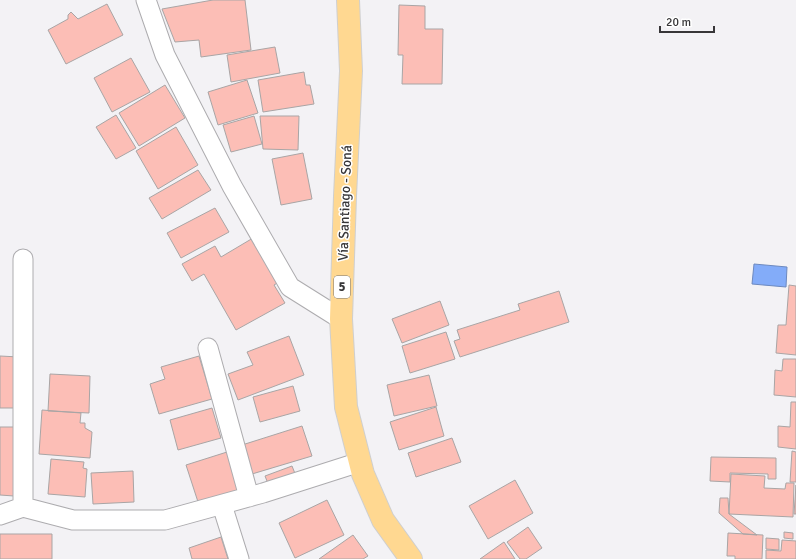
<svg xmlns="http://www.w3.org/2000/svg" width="796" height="559" font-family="Signika,sans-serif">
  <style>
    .water { fill: #83acf9; stroke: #6c89bf }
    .building { fill: #fcbeb6; stroke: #a9a5a5 }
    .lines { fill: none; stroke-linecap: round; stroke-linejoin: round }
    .minor-casing { stroke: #adacaf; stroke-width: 21 }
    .primary-casing { stroke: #cfcfcf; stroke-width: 24 }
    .minor { stroke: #fff; stroke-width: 19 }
    .primary { stroke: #ffd891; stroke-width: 22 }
    .labels { text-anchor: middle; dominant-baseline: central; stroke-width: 3; stroke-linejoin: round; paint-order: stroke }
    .shield { fill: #fff; stroke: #737274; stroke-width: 1 }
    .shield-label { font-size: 13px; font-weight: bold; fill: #373638 }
    .street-label { font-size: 14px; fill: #373638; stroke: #fff }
  </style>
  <rect width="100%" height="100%" fill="#f3f2f5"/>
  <path class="water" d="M754,264l33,3 -1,20 -34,-3z"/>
  <path class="building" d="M213,0h32l6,50 -50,7 -2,-17 -24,2 -13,-33z
    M107,4l16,31 -57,29 -18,-34 20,-11v-4l3,-3 7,7z
    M399,5l26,1v23h18l-1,55h-40l1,-29h-5z
    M275,47l5,26 -49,9 -4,-27z
    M131,58l19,34 -38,20 -18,-34z
    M304,72l2,13h4l4,19 -51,8 -5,-32z
    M247,80l11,33 -40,12 -10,-33z
    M165,85l20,33 -46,28 -20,-33z
    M116,115l20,33 -20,11 -20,-32z
    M254,116l8,28 -31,8 -8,-27z
    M260,116h39l-1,34 -35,-1z
    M176,127l22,38 -40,24 -22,-38z
    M303,153l9,46 -31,6 -9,-46z
    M198,170l13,20 -49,29 -13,-21z
    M215,208l14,24 -48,26 -14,-25z
    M253,238l26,44 -5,3 11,18 -49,27 -32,-56 -12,7 -10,-17 33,-18 6,11z
    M789,285l7,1v69l-20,-2 2,-28h8z
    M559,291l10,31 -109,35 -6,-16 6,-2 -3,-9 63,-20 -2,-6z
    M440,301l9,24 -47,18 -10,-24z
    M446,332l9,27 -45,14 -8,-27z
    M289,336l15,39 -66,25 -10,-26 25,-9 -6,-13z
    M0,356l19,1 -4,51h-15z
    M199,356l13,43 -53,15 -9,-30 15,-5 -4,-12z
    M783,359h13v38l-22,-2 1,-25 7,1z
    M50,374l40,2 -1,37 -41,-2z
    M429,375l8,31 -43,10 -7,-31z
    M293,386l7,25 -40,11 -7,-25z
    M791,402h5v47l-18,-2v-21l12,1z
    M436,407l8,29 -45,14 -9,-28z
    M212,408l9,30 -43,12 -8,-30z
    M42,410l39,3 -1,10h5v5l7,4 -2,26 -51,-4z
    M302,426l10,30 -60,18 -10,-29z
    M0,427h16l-2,69 -14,-1z
    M452,438l9,24 -45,15 -8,-24z
    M792,451l4,1v30h-6z
    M227,452l13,40 -41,13 -13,-40z
    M711,457l65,1v21h-8v-5l-38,-1v9l-20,-1z
    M51,459l33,3 -1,6 4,1 -2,28 -37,-3z
    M292,466l4,10 -27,10 -4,-10z
    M133,471l1,31 -41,2 -2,-31z
    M731,474l34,2 -1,12 21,1 1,-6h8l-1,34 -64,-3z
    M515,480l18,33 -45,26 -19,-33z
    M796,485v29h-2z
    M720,498h8l1,16 28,21 -14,-1 -24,-21z
    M327,500l17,35 -49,23 -16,-35z
    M528,527l14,21 -16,11h-6l-13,-17z
    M784,532l9,1v6l-9,-1z
    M728,533l35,2 -1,24h-27v-3h-8z
    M0,534h52v25h-52z
    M353,535l15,21 -5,3h-44z
    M221,537l7,22h-36l-3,-11z
    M766,538l13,1v11l-13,-1z
    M782,540l14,1v18h-30v-9l15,1z
    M504,542l11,17h-35z"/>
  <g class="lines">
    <g class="minor-casing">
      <path id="minor" d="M146,0l19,55 67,131 58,101 51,32
        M23,259v248
        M208,348l41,149
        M222,505l17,54
        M0,515l23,-8 50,13h92l98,-27 97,-31"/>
    </g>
    <g class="primary-casing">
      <path id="primary" d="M348,0l3,71 -6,125 -4,123 5,88 17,67 20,46 28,39"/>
    </g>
    <use href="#minor" class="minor"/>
    <use href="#primary" class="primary"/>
  </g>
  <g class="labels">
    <rect class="shield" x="334" y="276" width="16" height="22" rx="3"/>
    <g class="shield-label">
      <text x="342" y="287">5</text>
    </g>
    <g class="street-label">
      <text transform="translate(345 203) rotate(-88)">Vía Santiago - Soná</text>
    </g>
  </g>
  <path d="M660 26v6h54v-6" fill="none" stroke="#373638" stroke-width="2"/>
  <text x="666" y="26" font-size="12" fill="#373638" stroke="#ffffff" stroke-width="3" paint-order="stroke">20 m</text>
</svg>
